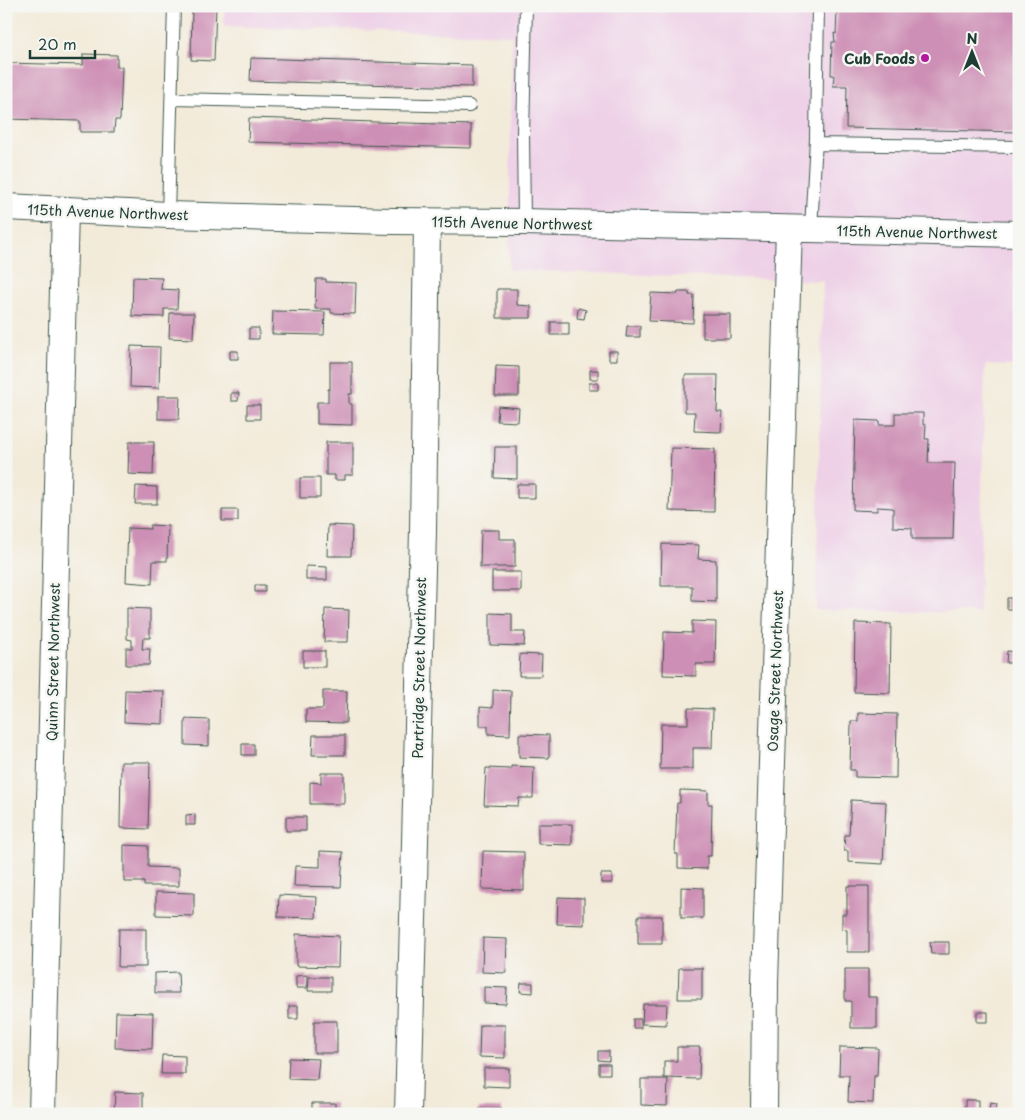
<svg xmlns="http://www.w3.org/2000/svg" width="1025" height="1120" font-family="'Playpen Sans',sans-serif">
  <style>
    .built { fill: #eed0e7 }
    .building { fill: #cd8fb5 }
    .lines { fill: none; stroke-linecap: round; stroke-linejoin: round }
    .lane-casing { stroke: #3f574d; stroke-width: 14 }
    .street-casing { stroke: #3f574d; stroke-width: 28 }
    .lane { stroke: #fff; stroke-width: 12 }
    .street { stroke: #fff; stroke-width: 26 }
    .poi-dot { fill: #b5179e; stroke: #f6f6f2; stroke-width: 2 }
    .labels { text-anchor: middle; dominant-baseline: central; stroke-width: 5; stroke-linejoin: round; paint-order: stroke }
    .poi-label { font-size: 14px; font-weight: bold; fill: #1f3d34; stroke: #f6f6f2; text-anchor: end }
    .street-label { font-size: 14px; fill: #1f3d34; stroke: #f6f6f2 }
  </style>
  <rect width="100%" height="100%" fill="#f6f6f2"/>
  <filter id="ink" filterUnits="userSpaceOnUse"><feTurbulence type="fractalNoise" baseFrequency=".02" numOctaves="2"/><feDisplacementMap in="SourceGraphic" scale="10" xChannelSelector="R" yChannelSelector="G"/><feConvolveMatrix kernelMatrix="1 2 1 2 8 2 1 2 1" color-interpolation-filters="sRGB"/></filter>
  <filter id="wash" filterUnits="userSpaceOnUse"><feTurbulence type="fractalNoise" baseFrequency=".0096" numOctaves="4" result="noise"/><feDisplacementMap in="SourceGraphic" scale="20" xChannelSelector="R" yChannelSelector="G"/><feGaussianBlur stdDeviation="1.12" result="paint"/><feColorMatrix in="noise" values="0 0 0 0 0 0 0 0 0 0 0 0 0 0 0 0 0 1.4 0 .05"/><feComposite in="paint" operator="in"/></filter>
  <g filter="url(#wash)">
    <rect width="100%" height="100%" fill="#f3ebda"/>
    <path class="built" d="M225,6h794v360l-34,-1 -6,248 -163,-3 7,-329 -314,-11 3,-235 -288,-9z"/>
    <g id="blocks">
      <path class="building" d="M192,6h24l-2,55 -23,-1z
        M835,6h184v126l-173,-4 1,-42h-14l1,-11h-3l1,-33h3l-1,-9 2,1 1,-22h-2z
        M83,54l34,1v12h5l-2,53h-5l-1,12h-34v-11l-74,-2v-56l77,2z
        M251,58l221,7v22l-222,-6z
        M249,118l222,7v23l-223,-6z
        M133,277l29,1 -1,11 17,1 -1,19h-13v8l-32,-1z
        M316,279h10v3l30,1 -1,31 -24,-1v-4h-16z
        M497,289h20v16l14,1v12h-34z
        M678,292h11v3h5l-1,28 -44,-2 2,-28 27,1z
        M578,308l8,2 -2,9 -7,-1z
        M273,311l52,1 -1,23 -52,-1z
        M170,313h24l-1,26 -24,-1z
        M703,314h27v24h-27z
        M551,322h18v13h-18z
        M627,326h13v11h-14z
        M249,328h10v11h-10z
        M131,346l29,1 -1,41 -29,-1z
        M230,351h8v8h-8z
        M609,351h8v9h-8z
        M330,362h22v32h-3v10h3v21l-35,-1v-22h11v-13h2z
        M496,366l23,1v29h-24z
        M590,370h8v9h-8z
        M685,375h33l-1,37h5l-1,20 -27,-1 1,-19h-10z
        M589,383h9v7h-9z
        M231,393h8l-1,8h-7z
        M158,396h22l-1,23h-21z
        M247,405h13v14h-13z
        M498,406l21,2 -1,14 -21,-1z
        M895,413h28v12h3l-1,14h4l-1,24h27l-2,76h-41v-11l-19,-1v-19l-16,-1v4l-24,-1 2,-90 24,1v4h16z
        M129,442h25l-1,33 -25,-1z
        M326,442h27v33h-8v5h-10v-5h-9z
        M495,447h22v32l-23,-1z
        M671,448l44,1 -1,63 -45,-1z
        M300,478h20v20h-20z
        M517,484h18v14h-18z
        M136,486l21,1v17h-22z
        M222,510h16v11h-16z
        M150,525l18,1 -1,35h-14l-1,23 -26,-2 2,-54 22,1z
        M328,525l24,1 -1,30h-24z
        M481,530h18v9h16v28h-35z
        M662,544l37,1 -1,14 18,1v42l-24,-1v-15h-31z
        M306,566l21,1v13h-21z
        M492,572h29v19h-29z
        M255,585h10v7h-10z
        M1007,598h12l-1,11h-11z
        M127,608l23,1v29h-7l-1,11h8l-1,16h-23v-17h6v-8l-5,-1z
        M325,609l24,1 -1,32h-24z
        M490,613l22,1v18h13l-1,14 -34,-1z
        M692,621l24,1 -1,42h-19v12l-33,-1 1,-43 28,1z
        M855,623l36,1 -1,69 -36,-1z
        M303,651h22v16h-22z
        M1007,651l12,1v11h-13z
        M520,654l22,1 -1,21h-22z
        M125,690l39,1 -1,33 -39,-2z
        M493,690l18,1 -1,44 -22,-1v-8h-8v-19l13,1z
        M323,691h24l-1,32 -40,-1v-13h17z
        M688,708l25,1 -1,39h-19v21h-33l1,-45h27z
        M858,713l39,1 -1,64 -41,-1v-7h-5l1,-49h7z
        M185,719l24,1v26l-24,-1z
        M519,734l30,1v23l-30,-1z
        M313,735h32v20h-33z
        M242,744h12v11h-12z
        M121,762h29l-2,67 -28,-1z
        M511,766l23,1 -1,31h-14l-1,8 -34,-1 2,-37 25,1z
        M321,773h23v31h-34v-22l11,1z
        M680,790l28,1v13h4l-1,52h-4v13l-29,-1v-14h-3l2,-51h3z
        M851,800l35,2 -3,62 -35,-2v-11h-4l1,-16h4z
        M195,814v11h-9v-10z
        M286,817h20v14h-20z
        M538,824h34v21l-34,-1z
        M124,845l24,1v21l31,1v18h-35v-4h-20z
        M320,851l23,1 -2,35 -47,-1 1,-20 25,1z
        M483,851l41,1v38l-42,-1z
        M601,874h11v9h-11z
        M847,886h22v66h-22v-22l-5,-1v-15h5z
        M681,887l22,1v30h-22z
        M156,892l38,1v23l-38,-1z
        M279,895l38,2 -1,21 -38,-1z
        M558,897l26,1v27l-27,-1z
        M638,916h24v28h-24z
        M119,929h27v38h-28z
        M296,934l43,2 -1,31 -42,-1z
        M483,938l24,1 -1,34 -24,-1z
        M930,942h19v12h-18z
        M679,968h23v31h-24z
        M845,969h23v28h9v31h-26v-27h-6z
        M178,972l1,21h-24v-20z
        M307,975v13h-11v-12z
        M309,977h22v14h-23z
        M521,983h12v10l-13,-1z
        M484,987l23,1 -1,16 -22,-1z
        M643,1004h24l-1,21 -24,-1z
        M289,1006h9v13h-9z
        M116,1012l37,1 -1,36 -37,-1z
        M977,1012h11v10h-11z
        M633,1019h8v9h-8z
        M314,1021h23v32h-23z
        M480,1025h25v33l-26,-1z
        M677,1047h23l-1,32 -35,-1v-17h13z
        M840,1047l38,1 -1,28h-3l-1,27 -25,-1 1,-27h-10z
        M598,1051h11v10l-11,-1z
        M162,1055l23,1v18h-24z
        M289,1058l30,1 -2,21 -29,-1z
        M599,1064h11v10h-11z
        M484,1068h25v19l-25,-1z
        M641,1079h27l-1,27 -26,-1z
        M115,1092l28,1v21h-29z
        M965,1100h13v12h-13z
        M312,1103h23v11h-23z
        M990,1103l7,1 -1,8 -7,-1z
        M479,1108h23v6h-24z"/>
    </g>
  </g>
  <g filter="url(#ink)">
    <use href="#blocks" fill-opacity="0" stroke="#3f574d" stroke-width="1"/>
    <g class="lines">
      <g class="lane-casing">
        <path id="lane" d="M172,99l297,7
          M816,144l203,3
          M168,215l6,-209
          M524,222l-1,-88 3,-128
          M811,229l5,-90 2,-133"/>
      </g>
      <g class="street-casing">
        <path id="street" d="M6,207l162,8 224,6 132,1 495,12
          M42,1114l23,-903
          M408,1114l15,-583 4,-309
          M764,1114l1,-132 24,-753"/>
      </g>
      <use href="#lane" class="lane"/>
      <use href="#street" class="street"/>
    </g>
  </g>
  <circle class="poi-dot" cx="925" cy="58" r="5"/>
  <g class="labels">
    <g class="poi-label">
      <text x="915" y="58">Cub Foods</text>
    </g>
    <g class="street-label">
      <text transform="translate(108 212) rotate(2)">115th Avenue Northwest</text>
      <text transform="translate(512 223) rotate(1)">115th Avenue Northwest</text>
      <text transform="translate(917 232) rotate(1)">115th Avenue Northwest</text>
      <text transform="translate(53 662) rotate(-89)">Quinn Street Northwest</text>
      <text transform="translate(419 668) rotate(-89)">Partridge Street Northwest</text>
      <text transform="translate(775 671) rotate(-88)">Osage Street Northwest</text>
    </g>
  </g>
  <rect width="1025" height="1120" fill="none" stroke="#f6f6f2" stroke-width="25"/>
  <g transform="translate(972 52)" stroke="#f6f6f2" stroke-width="4" paint-order="stroke">
  <path d="M0-4L9 19L0 12L-9 19Z" fill="#1f3d34"/>
  <text y="-8" font-size="14" font-weight="bold" text-anchor="middle" fill="#1f3d34">N</text>
  </g>
  <path d="M30 50v8h65v-8" fill="none" stroke="#1f3d34" stroke-width="2.5"/>
  <text x="38" y="50" font-size="15" fill="#1f3d34" stroke="#f6f6f2" stroke-width="4" paint-order="stroke">20 m</text>
</svg>
